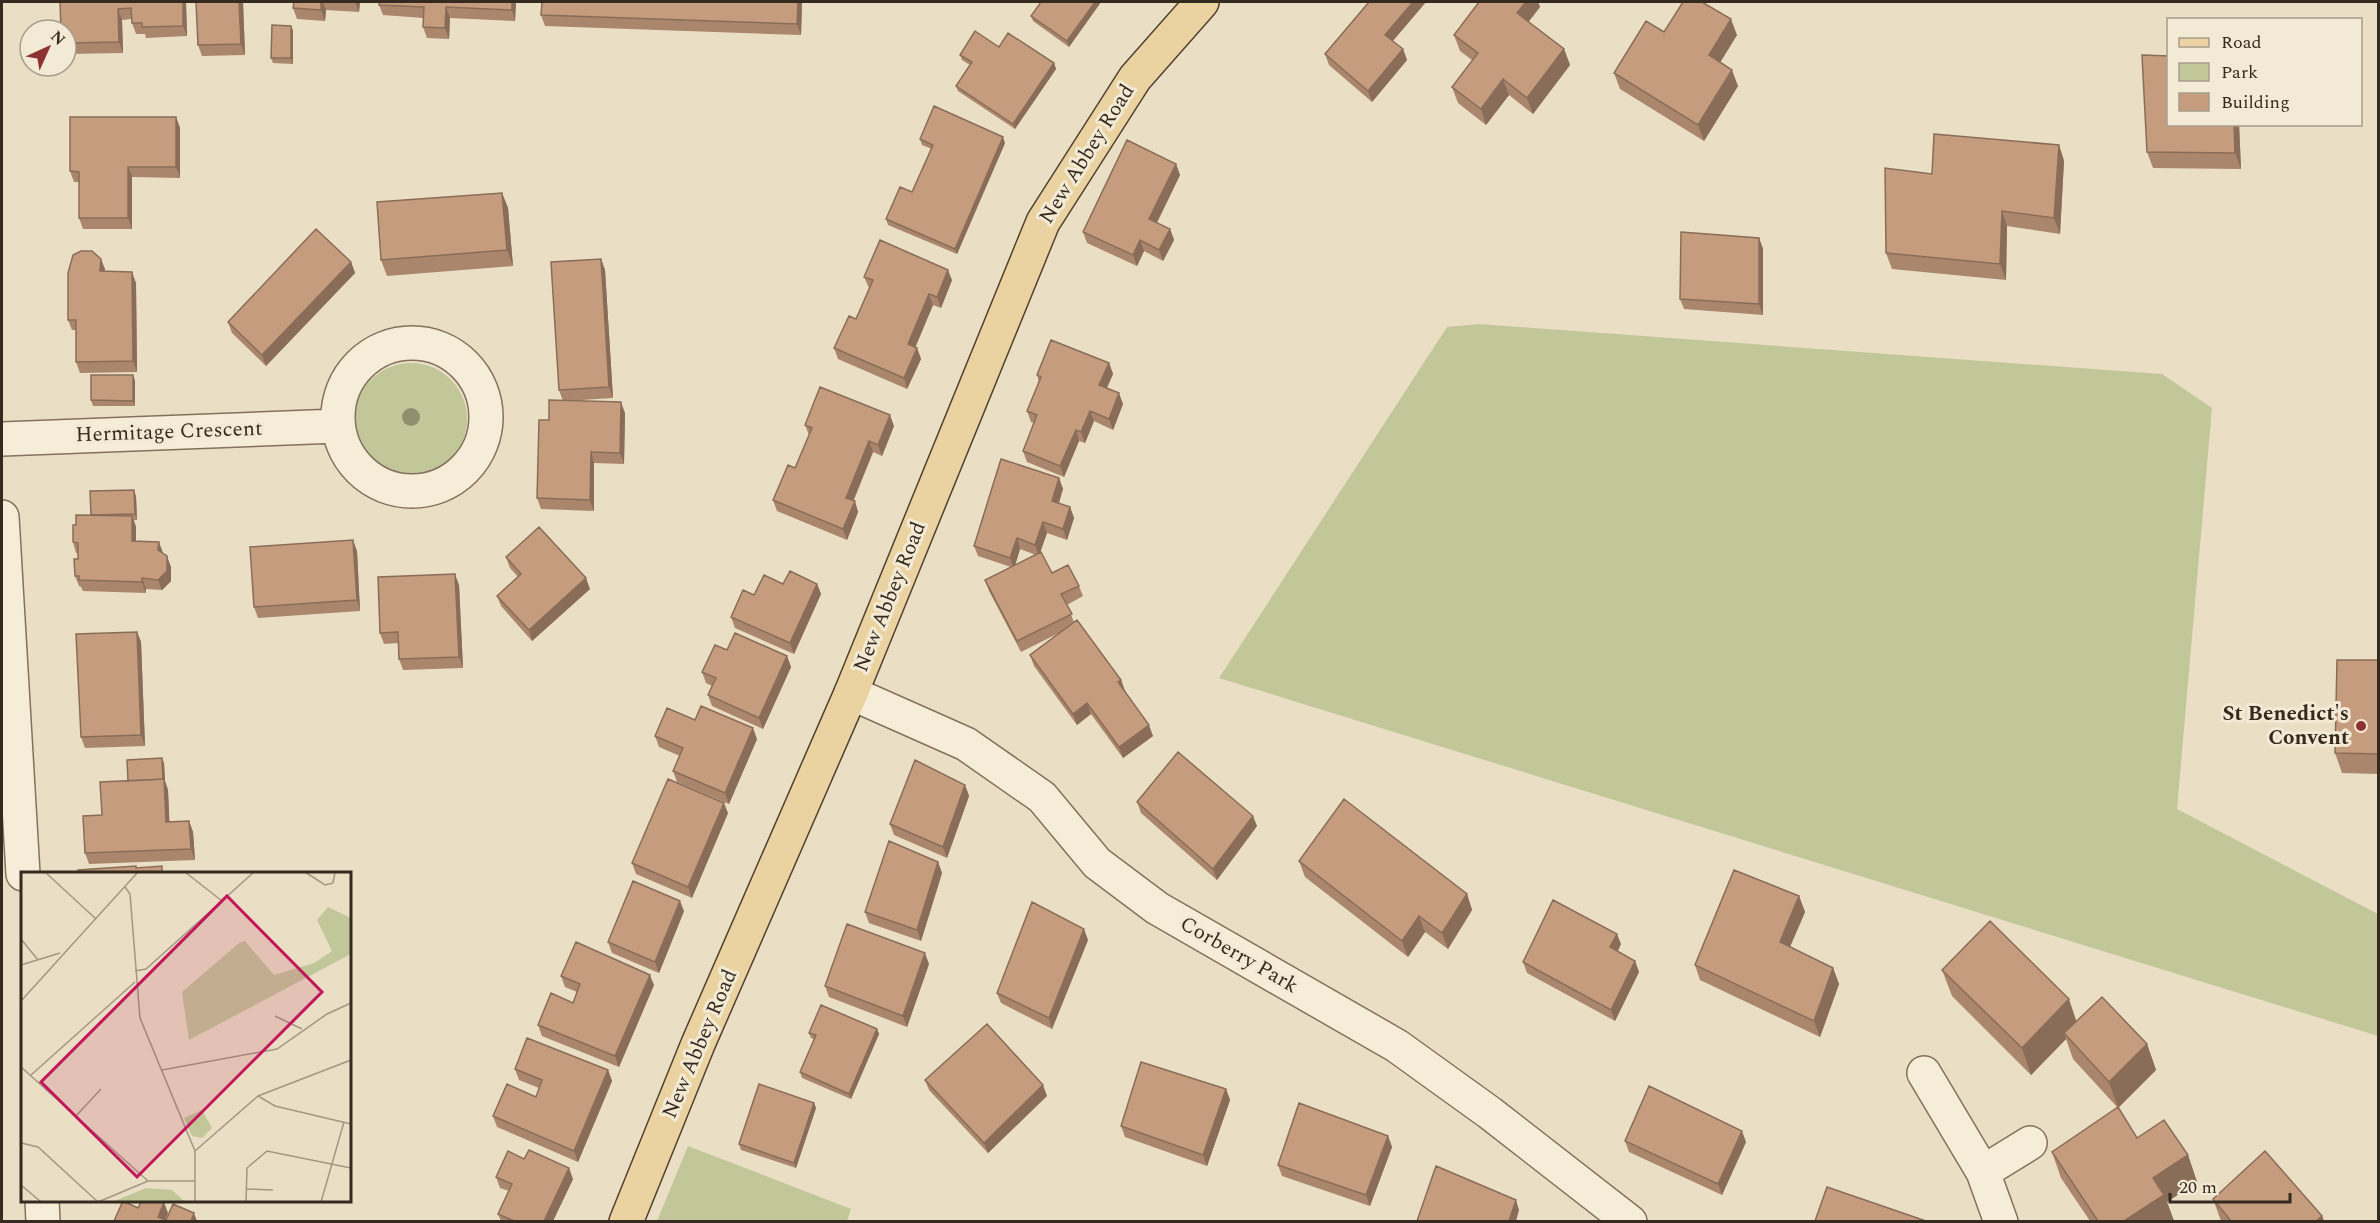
<svg xmlns="http://www.w3.org/2000/svg" width="2380" height="1223" font-family="Spectral,serif">
  <style>
    .green { fill: #c2c79a }
    .lines { fill: none; stroke-linecap: round; stroke-linejoin: round }
    .street-casing { stroke: #84715d; stroke-width: 36 }
    .primary-casing { stroke: #524031; stroke-width: 36 }
    .street { stroke: #f6edd8; stroke-width: 33 }
    .primary { stroke: #ead3a0; stroke-width: 33 }
    .tree { fill: #90906f }
    .wall { fill: #a9866c; fill-rule: evenodd }
    .shaded-wall { fill: #8a6d58 }
    .building { fill: #c59c7e; stroke: #8a6d58; stroke-width: 1.5 }
    .poi-dot { fill: #8d3232; stroke: #f2ead4; stroke-width: 2 }
    .labels { text-anchor: middle; dominant-baseline: central; stroke-width: 6; stroke-linejoin: round; paint-order: stroke }
    .street-label { font-size: 21px; fill: #352a1f; stroke: #f2ead4 }
    .poi-label { font-size: 21px; font-weight: bold; fill: #352a1f; stroke: #f2ead4; text-anchor: end }
    .inset-road { fill: none; stroke: #a29783; stroke-width: 1.5 }
    .view { fill: #c2185b; fill-opacity: 0.15; stroke: #c2185b; stroke-width: 3 }
    .inset-edge { fill: none; stroke: #352a1f; stroke-width: 3 }
  </style>
  <rect width="100%" height="100%" fill="#eadfc5"/>
  <path class="green" d="M1479,324l683,50 50,34 -35,401 201,105v122l-1159,-358 228,-351z
    M355 419a56 56 0 1 1 112 0a56 56 0 1 1-112 0Z
    M688,1146l163,63 -4,12h-190z"/>
  <g class="lines">
    <g class="street-casing">
      <path id="street" d="M338 417a74 74 0 1 1 148 0a74 74 0 1 1-148 0Z
        M2,439l335,-13
        M2,517l21,357
        M851,693l115,51 76,53 55,66 60,45 240,138 93,67 140,109
        M1924,1073l59,99 18,50
        M1983,1172l47,-29
        M42,1200l1,22"/>
    </g>
    <g class="primary-casing">
      <path id="primary" d="M626,1222l72,-178 153,-351 192,-471 92,-144 67,-76"/>
    </g>
    <use href="#street" class="street"/>
    <use href="#primary" class="primary"/>
  </g>
  <circle class="tree" cx="411" cy="417" r="9"/>
  <path class="wall" d="M60,2h126l1,34 -41,2 -1,-4h-9l-4,-11 -1,-4 -9,1 1,33 -57,1v-24z
    M196,2h47l2,53 -43,1 -4,-11z
    M294,2h66l-1,10 -33,-2 -1,11 -28,-2 -4,-11z
    M379,2h137l-1,19 -65,-3 -1,21 -22,-1 -4,-11v-9l-40,-3 -4,-10z
    M542,2h260l-1,33 -256,-9 -4,-11z
    M1101,2l-32,45 -36,-26 -2,-5z
    M1426,2l-33,39 10,8 4,11 -35,42 -43,-37 -4,-11z
    M1479,2h59l2,5 -12,15 36,27 6,16 -37,49 -24,-19 -23,30 -28,-22 -6,-16 20,-27 -12,-9 -6,-16z
    M291,26l2,5v33l-20,-1 -2,-5z
    M1664,32l73,3 -17,27 18,24 -34,55 -84,-52 -6,-16z
    M999,47l55,16 2,6 -41,60 -57,-38 -2,-5 14,-21 -8,-5 -2,-5z
    M176,117l4,11v50l-48,-1v52h-49l-4,-11v-36h-5l-4,-11z
    M2239,124l2,45 -88,-1 -6,-16z
    M920,139l85,4 -48,111 -69,-29 -2,-6 26,-27 20,-43 -10,-4z
    M2059,145l5,16 -4,73 -53,-8 -1,54 -114,-11 -6,-16 46,-79z
    M1176,164l4,11 -23,48 13,6 4,11 -11,21 -19,-10 -7,15 -50,-23 -4,-11z
    M502,193l6,15 5,58 -126,10 -6,-16z
    M1759,238l4,11v66l-79,-6 -4,-10z
    M101,259l3,12 32,12 1,89 -57,1 -4,-11v-32h-4l-4,-10z
    M601,259l4,11 8,128 -47,3 59,12 -1,51 -30,-1v48l-53,-2 -4,-11 12,-78 14,-19 -4,-11z
    M351,262l4,11 -89,93 -34,-33 -4,-11z
    M864,277l88,3 -11,28 -8,-3 -18,43h2l4,11 -14,30 -69,-30 -4,-11 22,-29 13,-31z
    M1109,363l4,11 -6,14 16,16 -10,26 -19,-9 -9,22 -6,-2 -15,36 -37,-15 -4,-11 11,-28 -3,-1 -4,-11 12,-29 -2,-7z
    M133,375l2,6v25h-42l-2,-6z
    M805,425l89,1 -12,30 -9,-4 -19,48 4,12 -11,28 -70,-29 -4,-11 22,-32 14,-33z
    M1059,478l4,11 -4,14 11,4 4,11 -7,22 -20,-7 -7,19 12,21 27,13 4,10 -16,9 7,17 47,58 4,11 28,45 -30,22 -32,-44 -14,11 -43,-59 -4,-11 29,-22 -38,19 -32,-61 -4,-11 26,-13 -33,-11 -4,-10zM1020,549l16,6 -21,10z
    M136,496l1,24h-3l2,7v14l27,12 8,14v14l-9,9 -16,-1v4l-63,-2 -2,-4 -2,-1 -4,-10 3,-17v-6h-2l-3,-11 3,-17 15,-10z
    M357,551l3,60 -102,7 -4,-11z
    M506,557l84,32 -58,52 -31,-35 -4,-10 21,-19 -8,-9z
    M783,584h34l4,10 -27,60 -59,-26 -4,-11 23,-22z
    M459,585l4,83 -60,2 -4,-11 -1,-16 -14,1 -4,-11z
    M137,632l4,10 4,104 -60,2 -4,-11z
    M727,650l60,6 4,11 -28,62 -51,-23 -4,-11 4,-9 -6,-3 -4,-11z
    M2379,660v114l-37,-1 -7,-20z
    M695,720l62,19 -28,65 -52,-22 -4,-11 7,-15 -21,-9 -4,-11z
    M164,763l1,18 3,9 1,32 20,-1 4,11 2,28 -106,4 -4,-11 17,-38 26,-34z
    M965,785l4,11 -22,62 -53,-23 -4,-11z
    M1137,802l120,24 -40,54 -76,-67z
    M728,813l-36,85 -56,-24 -4,-11z
    M1299,861l168,33 5,16 -24,39 -23,-17 -17,25 -103,-80z
    M938,862l4,11 -21,68 -52,-18 -4,-11z
    M1799,896l6,16 -15,35 43,21 6,16 -19,53 -120,-57 -5,-15z
    M684,911l-25,62 -47,-20 -4,-11z
    M1088,940l-36,89 -51,-26 -4,-10z
    M1621,944l-3,7 17,10 4,11 -24,49 -88,-48 -4,-11z
    M929,964l-22,63 -78,-30 -4,-11z
    M1942,970l134,51 71,23 9,26 -38,38 -45,-49 -7,-20 -35,36 -79,-79z
    M561,976l93,9 -35,82 -77,-31 -4,-11 35,-22 4,-11 -12,-5z
    M877,1029l2,5 -28,65 -49,-21 -2,-6 14,-33 -3,-1 -2,-5z
    M515,1069l93,1 4,11 -34,81 -81,-35 -4,-11 43,-19 3,-9 -20,-8z
    M925,1080l122,16 -59,57 -59,-63z
    M1226,1089l4,11 -23,66 -82,-29 -4,-11z
    M814,1103l2,5 -20,60 -55,-18 -2,-6z
    M1388,1136l4,11 -22,59 -88,-30 -4,-11z
    M2137,1138l51,17 9,27 -30,20 7,19h-84l-29,-43 -9,-26z
    M1625,1141l121,1 -24,53 -93,-43z
    M524,1159l49,20 -20,42h-52l-3,-7 11,-23 -9,-3 -4,-11z
    M2213,1199l109,17 2,5h-103z"/>
  <path class="shaded-wall" d="M183,2h3l1,34 -4,-10z
    M239,2h4l2,53 -4,-11z
    M321,2h2l3,8 -1,11 -4,-11z
    M355,2h5l-1,10z
    M512,2h4l-1,19 -3,-11z
    M798,2h4l-1,33 -4,-11z
    M1095,2h6l-32,45 -2,-6z
    M1413,2h13l-37,43 -4,-10z
    M1526,2h12l2,5 -17,22 -6,-16z
    M446,7l4,11 -1,21 -4,-11z
    M118,9l4,11 1,33 -4,-11z
    M1731,19l6,16 -22,36 -6,-16z
    M291,26l2,5v33l-2,-6z
    M1403,49l4,11 -35,42 -4,-11z
    M1564,49l6,16 -37,49 -6,-16z
    M1054,63l2,6 -41,60 -2,-5z
    M1732,70l6,16 -34,55 -6,-16z
    M1503,79l6,16 -23,30 -5,-16z
    M176,117l4,11v50l-4,-11z
    M2234,124h5l2,45 -6,-16z
    M1003,137l2,6 -48,111 -2,-5z
    M2059,145l5,16 -4,73 -6,-16z
    M1176,164l4,11 -27,55 -4,-11z
    M128,167l4,10v52l-4,-11z
    M502,193l6,15 5,58 -6,-16z
    M2002,211l5,15 -1,54 -6,-16z
    M1170,229l4,11 -11,21 -4,-11z
    M1759,238l4,11v66l-4,-11z
    M1140,240l4,11 -7,15 -4,-11z
    M101,259l4,10 -1,13 -4,-11z
    M601,259l4,11 8,128 -4,-11z
    M351,262l4,11 -89,93 -4,-11z
    M948,270l4,10 -11,28 -4,-11z
    M132,272l4,11 1,89 -4,-11z
    M929,294l4,11 -21,50 -4,-11z
    M917,348l4,11 -14,30 -3,-11z
    M1109,363l4,11 -10,22 -4,-11z
    M133,375l2,6v25l-2,-5z
    M1119,393l4,11 -10,26 -4,-11z
    M621,402l4,11 -1,51 -4,-11z
    M1090,411l4,10 -9,22 -4,-11z
    M890,415l4,11 -12,30 -4,-11z
    M1076,430l3,11 -15,36 -4,-11z
    M869,441l4,11 -23,56 -4,-10z
    M591,452l3,11v48l-4,-11z
    M1059,478l4,11 -7,23 -4,-11z
    M134,490l2,6 1,24 -2,-6z
    M855,501l3,11 -11,28 -4,-11z
    M1070,507l4,11 -7,22 -4,-11z
    M132,516l4,11v25l-4,-11z
    M1043,522l4,11 -8,23 -4,-11z
    M1017,538l3,11 -6,20 -4,-11z
    M353,540l4,11 3,60 -3,-11z
    M159,542l4,11 -1,8 -4,-11z
    M167,556l4,11v14l-9,9 -4,-10z
    M455,574l4,11 4,83 -4,-11z
    M142,578l4,11v4l-4,-11z
    M586,578l4,11 -58,52 -3,-11z
    M817,584l4,10 -27,60 -4,-11z
    M137,632l4,10 4,104 -4,-11z
    M787,656l4,11 -28,62 -4,-11z
    M1121,680l4,11 -3,2 -4,-11z
    M1087,703l4,11 -14,11 -4,-11z
    M1149,725l4,11 -30,22 -4,-11z
    M753,728l4,11 -28,65 -4,-11z
    M162,758l2,5 1,18 3,9 2,43 -4,-11z
    M965,785l4,11 -22,62 -4,-11z
    M724,803l4,10 -36,85 -4,-11z
    M1253,816l4,10 -40,54 -4,-11z
    M189,821l4,11 2,28 -4,-11z
    M938,862l4,11 -21,68 -4,-11z
    M1467,894l5,16 -24,39 -6,-16z
    M1799,896l6,16 -20,46 -5,-16z
    M680,901l4,10 -25,62 -4,-11z
    M1419,916l6,16 -17,25 -6,-16z
    M1084,929l4,11 -36,89 -3,-11z
    M1617,934l4,10 -7,14 -4,-11z
    M925,953l4,11 -22,63 -4,-11z
    M1635,961l4,11 -24,49 -4,-11z
    M1833,968l6,16 -19,53 -6,-16z
    M650,975l4,10 -35,82 -4,-11z
    M2069,999l9,27 -14,7 2,6 -35,36 -9,-27z
    M877,1029l2,5 -28,65 -2,-5z
    M2147,1044l9,26 -38,38 -9,-26z
    M608,1070l4,11 -34,81 -4,-11z
    M1043,1085l4,11 -59,57 -4,-10z
    M1226,1089l4,11 -23,66 -4,-11z
    M814,1103l2,5 -20,60 -2,-5z
    M1742,1131l4,11 -24,53 -4,-11z
    M1388,1136l4,11 -22,59 -4,-11z
    M2188,1155l9,27 -30,20 7,19h-50l29,-43z
    M569,1168l4,11 -20,42h-9z
    M1516,1200l3,10 -3,11h-7z
    M164,1202l4,11 -3,8 -7,-4z
    M194,1213l3,8h-6z
    M2322,1216l2,5h-8z"/>
  <path class="building" d="M60,2h123v24l-41,1v-4h-10l-1,-15 -13,1 1,33 -53,1v-13h-5z
    M196,2h43l2,42 -43,1z
    M294,2h27v8l-28,-2z
    M379,2h133v8l-66,-3 -1,21 -22,-1 1,-20 -45,-2z
    M542,2h256l-1,22 -256,-9z
    M1041,2h54l-28,39 -36,-25z
    M1369,2h44l-28,33 18,14 -35,42 -43,-37z
    M1479,2h47l-9,11 47,36 -37,49 -24,-19 -22,30 -29,-22 26,-34 -24,-18z
    M1683,2h19l29,17 -22,36 23,15 -34,55 -84,-52 32,-52 18,11z
    M272,25l19,1v32h-20z
    M975,31l24,16 9,-14 46,30 -41,61 -57,-38 16,-24 -12,-7z
    M2142,55l27,1v68h65l1,29 -88,-1z
    M934,106l69,31 -48,112 -69,-30 14,-32 12,5 21,-47 -13,-6z
    M70,117h106v50h-48v51h-49v-46l-9,-1z
    M1934,134l125,11 -5,73 -52,-7 -2,53 -114,-11 -1,-85 47,6z
    M1127,140l49,24 -27,55 21,10 -11,21 -19,-10 -7,15 -50,-23z
    M502,193l5,57 -126,10 -4,-58z
    M316,229l35,33 -89,93 -34,-33z
    M1681,232l78,6v66l-79,-5z
    M880,240l68,30 -11,27 -8,-3 -21,50 9,4 -13,30 -70,-30 15,-32 7,3 17,-39 -9,-3z
    M81,251h11l9,8 -1,12 32,1 1,89 -57,1v-42h-8v-47l5,-18z
    M601,259l8,128 -50,3 -8,-128z
    M1051,340l58,23 -10,22 20,8 -10,26 -19,-8 -9,21 -5,-2 -16,36 -37,-15 14,-36 -10,-4 14,-34 -4,-2z
    M91,375h42v26l-42,-1z
    M820,387l70,28 -12,30 -9,-4 -23,57 9,3 -12,28 -70,-29 15,-35 7,3 17,-40 -7,-3z
    M549,400l72,2 -1,51 -29,-1 -1,48 -53,-2 2,-78h10z
    M1001,459l58,19 -7,23 18,6 -7,22 -20,-7 -8,23 -18,-7 -7,20 -36,-12z
    M134,490l1,24 -44,1 -1,-24z
    M76,515l56,1v25l27,1 -1,8 9,6v15l-9,9 -16,-2v4l-63,-2v-4h-4l-1,-17h4v-16l-5,-1v-17h3z
    M539,527l47,51 -57,52 -32,-34 24,-22 -15,-17z
    M353,540l4,60 -103,7 -4,-60z
    M1041,552l11,21 16,-8 11,21 -18,8 11,20 -55,27 -32,-61z
    M790,571l27,13 -27,59 -59,-26 12,-27 11,5 10,-20 19,9z
    M455,574l4,83 -60,2 -1,-27 -18,1 -2,-56z
    M1077,620l44,60 -3,2 31,43 -30,22 -32,-44 -14,11 -43,-59z
    M137,632l4,103 -60,2 -5,-103z
    M735,633l52,23 -28,62 -51,-23 8,-17 -14,-6 13,-27 12,5z
    M2337,660h42v94l-44,-1z
    M701,706l52,22 -28,65 -52,-22 10,-23 -28,-12 12,-28 28,12z
    M1178,752l75,64 -40,53 -76,-67z
    M162,758l1,21 -35,2 -1,-21z
    M915,760l50,25 -22,62 -53,-23z
    M164,779l2,43 23,-1 2,28 -106,4 -2,-37 19,-1 -2,-33z
    M668,779l56,24 -36,84 -56,-24z
    M1344,799l123,95 -25,39 -23,-17 -17,25 -103,-80z
    M889,841l49,21 -21,68 -52,-18z
    M136,866v2l26,-2v7h-84v-3z
    M1734,870l65,26 -19,46 53,26 -19,53 -119,-56z
    M633,881l47,20 -25,61 -47,-20z
    M1553,900l64,34 -7,13 25,14 -24,49 -88,-48z
    M1032,902l52,27 -35,89 -52,-25z
    M1990,921l79,78 -47,49 -80,-78z
    M847,924l78,29 -22,63 -78,-30z
    M576,942l74,33 -35,81 -77,-31 13,-32 22,10 7,-19 -19,-8z
    M2102,997l45,47 -38,38 -45,-49z
    M821,1005l56,24 -28,65 -49,-22 16,-37 -7,-2z
    M987,1024l56,61 -59,58 -59,-63z
    M527,1038l81,32 -34,81 -81,-35 14,-32 29,13 6,-17 -27,-11z
    M1141,1062l85,27 -23,66 -82,-29z
    M759,1084l55,19 -20,60 -55,-19z
    M1649,1086l93,45 -24,53 -93,-43z
    M1299,1103l89,33 -22,59 -88,-30z
    M2118,1107l19,31 27,-18 24,35 -35,23 11,17 -40,26h-26l-46,-69z
    M529,1150l40,18 -25,53h-30l-16,-7 14,-30 -16,-7 12,-26 16,8z
    M2265,1151l57,65 -6,5h-85l-18,-22z
    M1436,1166l80,34 -7,21h-92z
    M1827,1187l99,34h-111z
    M142,1200h20l2,2 -6,15 8,3 7,-16 21,9 -3,8h-77l9,-20 15,7z"/>
  <circle class="poi-dot" cx="2361" cy="726" r="6"/>
  <g class="labels">
    <g class="street-label">
      <text transform="translate(1087 154) rotate(-58)">New Abbey Road</text>
      <text transform="translate(169 432) rotate(-2)">Hermitage Crescent</text>
      <text transform="translate(890 597) rotate(-68)">New Abbey Road</text>
      <text transform="translate(1239 955) rotate(30)">Corberry Park</text>
      <text transform="translate(700 1044) rotate(-67)">New Abbey Road</text>
    </g>
    <g class="poi-label">
      <text x="2349" y="714">St Benedict's<tspan x="2349" dy="24">Convent</tspan></text>
    </g>
  </g>
  <g transform="translate(21 872)">
    <rect width="330" height="330" fill="#eadfc5"/>
    <path d="M307,35l23,11v36l-162,86 -7,-48 57,-49 6,-2 29,34 40,-12 18,-12 -15,-31zM181,238l10,18 -10,10 -10,-2 -8,-18zM125,316l26,2 13,12h-73z" fill="#c2c79a"/>
    <path class="inset-road" d="M24,0l51,47M164,0l37,29M284,0l20,13 8,-2 2,-11M104,15l5,7 10,124 55,133v51M0,67l17,21M0,93l39,-12M114,99l11,-2 108,-97M0,129l117,-129M254,144l27,13M0,195l127,114M141,198l115,-21 50,-35 24,-11M10,203l104,-93M237,224l17,10 76,18M54,245l26,-28M0,271l17,4 60,55M174,279l63,-55 93,-36M0,313l20,17M225,317l27,1M77,330l50,-21h47M225,330l1,-34 20,-17 84,17M300,330l23,-80"/>
    <path class="view" d="M206,24l95,96 -185,185 -96,-95z"/>
    <rect width="330" height="330" class="inset-edge"/>
  </g>
  <rect width="2380" height="1223" fill="none" stroke="#352a1f" stroke-width="6"/>
  <rect x="2167" y="18" width="195" height="108" fill="#f2ead4" stroke="#a69d8c" stroke-width="1.5"/>
  <rect x="2179" y="38" width="30" height="9" fill="#ead3a0" stroke="#a69d8c" stroke-width="1.5"/>
  <text x="2221" y="48" font-size="18" fill="#352a1f">Road</text>
  <rect x="2179" y="63" width="30" height="18" fill="#c2c79a" stroke="#a69d8c" stroke-width="1.5"/>
  <text x="2221" y="78" font-size="18" fill="#352a1f">Park</text>
  <rect x="2179" y="93" width="30" height="18" fill="#c59c7e" stroke="#a69d8c" stroke-width="1.5"/>
  <text x="2221" y="108" font-size="18" fill="#352a1f">Building</text>
  <g transform="translate(48 48) rotate(45)"><circle r="28" fill="#f2ead4" stroke="#a69d8c" stroke-width="1.5"/>
  <path d="M0-4.5L10 22L0 15L-10 22Z" fill="#8d3232"/>
  <text y="-9" font-size="16" font-weight="bold" text-anchor="middle" fill="#352a1f">N</text>
  </g>
  <path d="M2170 1193v9h120v-9" fill="none" stroke="#352a1f" stroke-width="3"/>
  <text x="2179" y="1193" font-size="18" fill="#352a1f" stroke="#f2ead4" stroke-width="4.5" paint-order="stroke">20 m</text>
</svg>
